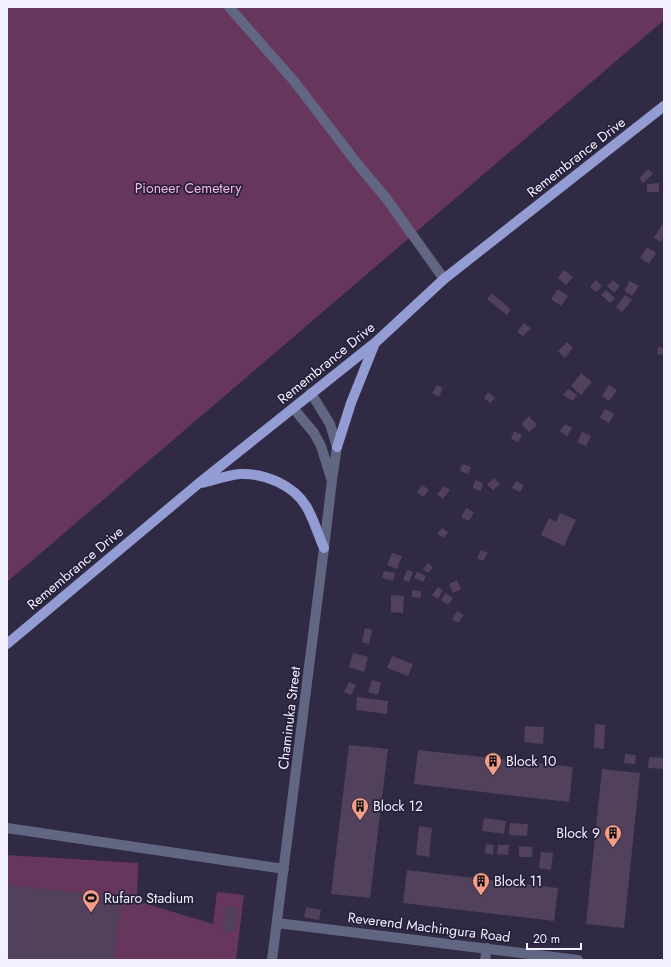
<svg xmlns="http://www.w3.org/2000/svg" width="671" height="967" font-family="Jost,sans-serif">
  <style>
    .green { fill: #67365d }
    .building { fill: #52415a }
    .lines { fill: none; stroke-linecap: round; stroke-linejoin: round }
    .minor { stroke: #616682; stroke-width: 10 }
    .major { stroke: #939dd4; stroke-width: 10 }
    .labels { text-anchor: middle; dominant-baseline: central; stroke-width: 3.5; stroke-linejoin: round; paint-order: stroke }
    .street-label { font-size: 14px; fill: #f2effe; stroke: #27203a }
    .park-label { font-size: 14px; fill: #f8b5e9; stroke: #27203a }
    .poi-label { font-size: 14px; fill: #f2effe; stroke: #27203a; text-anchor: start }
  </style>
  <rect width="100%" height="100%" fill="#312a44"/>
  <path class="green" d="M7,7h657v13l-657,562z
    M7,855l131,8 -1,38 76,23 4,-32 27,3 -8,65h-229z"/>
  <path class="building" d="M648,169l5,5 -10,9 -4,-5z
    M659,183v9h-12v-8z
    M662,224l2,2v11l-3,5 -7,-4z
    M647,247l9,6 -7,11 -9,-6z
    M564,270l9,7 -7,8 -8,-7z
    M596,280l6,6 -6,6 -6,-5z
    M613,280l7,6 -6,7 -7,-7z
    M630,281l9,5 -7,10 -8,-5z
    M558,289l10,7 -7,10 -10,-7z
    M606,290l9,8 -5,5 -9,-8z
    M492,293l19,17 -4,5 -20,-16z
    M625,295l7,5 -10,12 -6,-5z
    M524,323l7,5 -8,8 -6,-4z
    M567,342l6,6 -8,10 -7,-7z
    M658,347l6,1v7l-7,-1z
    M581,373l11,9 -11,13 -10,-9z
    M437,385l6,3 -4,9 -7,-4z
    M609,385l8,5 -8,11 -7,-5z
    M568,389l9,6 -4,6 -10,-6z
    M488,392l7,6 -5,5 -6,-5z
    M605,409l9,5 -5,9 -9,-5z
    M529,416l8,9 -8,7 -8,-8z
    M565,424l7,4 -5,8 -7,-5z
    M514,431l8,4 -4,7 -7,-3z
    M582,432l9,4 -5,10 -9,-4z
    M462,464l9,3 -3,7 -8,-3z
    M494,478l6,6 -7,6 -6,-5z
    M475,480l8,3 -2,8 -8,-3z
    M516,481l8,4 -4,7 -8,-4z
    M422,485l7,5 -6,7 -6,-5z
    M444,486l6,4 -7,9 -6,-5z
    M466,508l8,4 -5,9 -8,-4z
    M560,513l16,7 -12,26 -23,-11 8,-17 7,4z
    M442,528l6,4 -4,6 -7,-4z
    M481,550l7,3 -5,8 -6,-3z
    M392,553l10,3 -5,13 -10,-4z
    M428,563l5,4 -5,6 -5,-4z
    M407,570l6,2 -4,10 -6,-2z
    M384,571l11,2 -2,8 -11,-3z
    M417,572l9,4 -3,6 -9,-4z
    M457,580l4,9 -8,4 -4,-9z
    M438,587l5,3 -5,9 -6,-4z
    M412,590l9,1v7l-9,-1z
    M445,593l8,5 -5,7 -7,-5z
    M391,595l13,1 -1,17 -12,-1z
    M457,611l7,4 -6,8 -6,-4z
    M365,628l7,2 -3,14 -7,-2z
    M353,653l15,4 -4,15 -15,-5z
    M392,656l21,8 -5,12 -21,-8z
    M372,680l9,3 -3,12 -10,-3z
    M349,682l7,3 -5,10 -7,-3z
    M357,697l31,4 -1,13 -31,-4z
    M595,724l10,1 -1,24 -10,-1z
    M525,726l19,1 -1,17 -19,-2z
    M349,745l39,4 -18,149 -39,-4z
    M418,750l155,17 -4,35 -155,-18z
    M625,754l11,1 -1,9 -11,-1z
    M649,757l15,1v11l-16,-1z
    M602,769l38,4 -16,155 -38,-4z
    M484,818l22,3 -2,13 -22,-3z
    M510,823l18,1 -1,12 -18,-1z
    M419,826l13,2 -3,29 -13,-2z
    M486,844l8,1 -1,10 -8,-2z
    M498,845h11l-1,10 -11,-1z
    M519,846l14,1 -1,10h-13z
    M541,852l12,1 -2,17 -12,-2z
    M407,870l151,18 -4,33 -151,-18z
    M7,885l114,12 -7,63h-107z
    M225,906l13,2 -3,24 -13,-1z
    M306,907l15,3 -2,10 -15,-3z
    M351,915l14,2 -2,9 -13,-2z"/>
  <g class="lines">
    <path class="minor" d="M229,7l65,74 62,81 30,36 58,81
      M294,409l20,24 7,13 10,32
      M7,828l277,41
      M277,923l301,37
      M272,960l52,-412 8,-68 5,-33 -7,-23 -19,-31
      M485,960l2,-12"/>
    <path class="major" d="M337,447l14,-44 24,-60
      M201,483c13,-3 27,-8 39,-9 25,-1 53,11 66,32 8,13 12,29 18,42
      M7,644l191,-160 178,-142 68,-63 220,-173"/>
  </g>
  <defs>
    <g id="building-pin" transform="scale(0.9)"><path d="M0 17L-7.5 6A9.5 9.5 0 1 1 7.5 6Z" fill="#f49e8a" stroke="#27203a"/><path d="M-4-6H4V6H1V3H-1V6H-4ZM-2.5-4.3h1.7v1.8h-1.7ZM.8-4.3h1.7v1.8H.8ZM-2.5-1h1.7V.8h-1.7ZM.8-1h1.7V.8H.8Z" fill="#111"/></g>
    <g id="stadium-pin" transform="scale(0.9)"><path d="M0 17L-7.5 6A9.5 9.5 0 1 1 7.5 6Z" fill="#f49e8a" stroke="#27203a"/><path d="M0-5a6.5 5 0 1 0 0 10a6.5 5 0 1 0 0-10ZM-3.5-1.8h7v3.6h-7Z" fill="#111"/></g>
  </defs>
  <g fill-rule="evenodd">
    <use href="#building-pin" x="493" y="761"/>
    <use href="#building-pin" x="360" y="806"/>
    <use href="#building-pin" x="613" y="833"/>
    <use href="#building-pin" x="481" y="881"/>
    <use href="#stadium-pin" x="91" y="898"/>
  </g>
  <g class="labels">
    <g class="street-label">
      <text transform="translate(576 157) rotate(-38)">Remembrance Drive</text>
      <text transform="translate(326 363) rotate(-39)">Remembrance Drive</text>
      <text transform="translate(75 568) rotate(-40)">Remembrance Drive</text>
      <text transform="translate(289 718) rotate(-83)">Chaminuka Street</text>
      <text transform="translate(429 927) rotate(7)">Reverend Machingura Road</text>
    </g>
    <g class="park-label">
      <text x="188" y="188">Pioneer Cemetery</text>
    </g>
    <g class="poi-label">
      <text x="506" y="761">Block 10</text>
      <text x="373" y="806">Block 12</text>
      <text x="600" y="833" text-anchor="end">Block 9</text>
      <text x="494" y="881">Block 11</text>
      <text x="104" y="898">Rufaro Stadium</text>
    </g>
  </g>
  <rect width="671" height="967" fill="none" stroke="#f2effe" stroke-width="16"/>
  <path d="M527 943v6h54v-6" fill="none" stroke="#f2effe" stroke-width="2"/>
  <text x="533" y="943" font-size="12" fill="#f2effe" stroke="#27203a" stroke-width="3" paint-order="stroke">20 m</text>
</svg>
